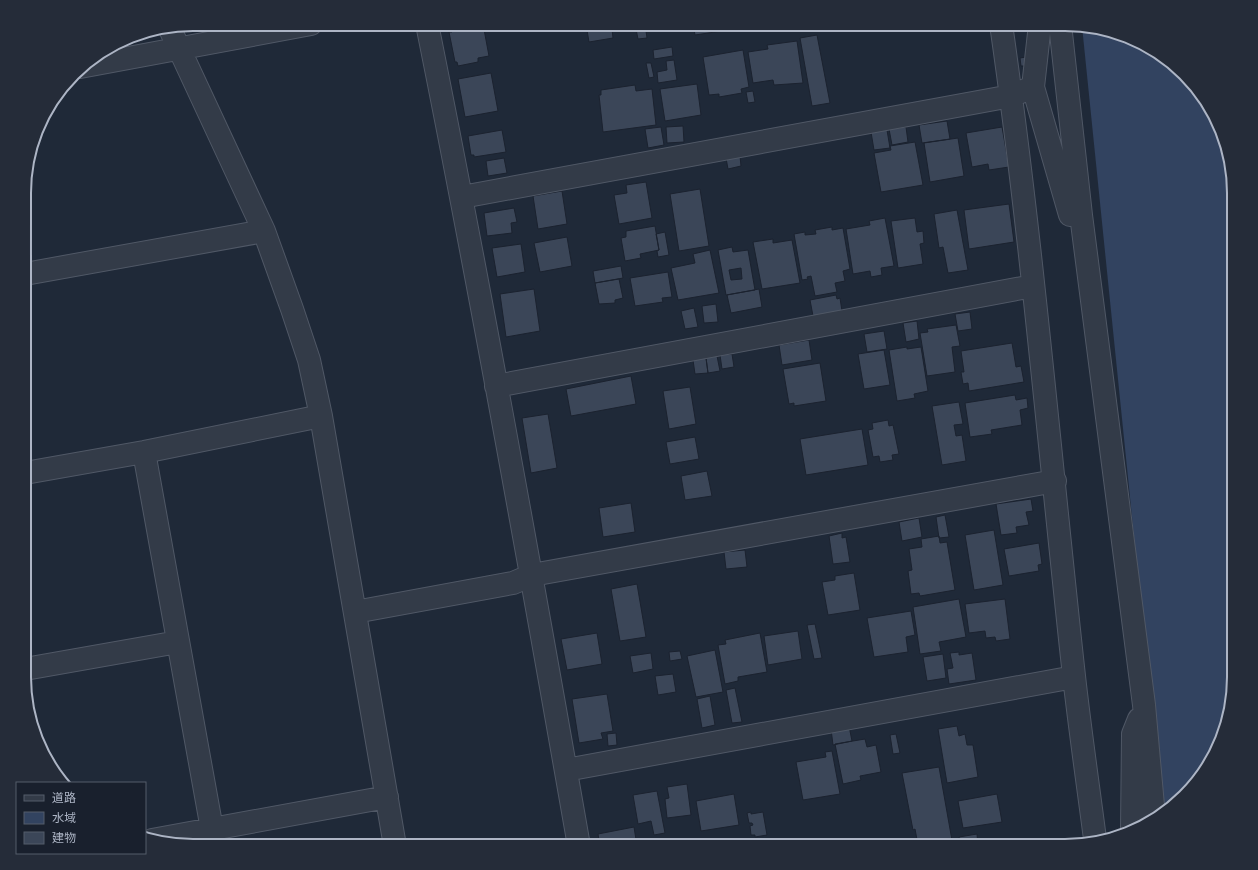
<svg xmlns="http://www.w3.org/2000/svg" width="1258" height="870" font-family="Quicksand,'Noto Sans JP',sans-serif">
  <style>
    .water { fill: #324360 }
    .building { fill: #3b4658; stroke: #1b222f; fill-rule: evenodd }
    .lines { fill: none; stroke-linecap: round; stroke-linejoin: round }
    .minor-casing { stroke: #505866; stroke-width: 24 }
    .minor { stroke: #333b48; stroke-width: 22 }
    .rim { fill: none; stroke: #adb5c5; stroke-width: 2 }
  </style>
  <rect width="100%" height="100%" fill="#1f2938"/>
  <path class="water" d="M1082,26l38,7 48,26 49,59 17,64v506l-9,44 -26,48 -37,31z"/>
  <path class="building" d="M458,24h25l6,32 -11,2v4l-20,4 -1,-4h-2l-6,-30h3l-1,-6z
    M586,24h47v2l-21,3 1,9 -24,4z
    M635,24h10l2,14 -9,1z
    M648,24h29v2l-28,5z
    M693,24h35v6l-33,5z
    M817,35l13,68 -18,3 -12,-68z
    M797,41l6,42 -29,2 -1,-5 -20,3 -5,-31 20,-3 -1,-4z
    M672,47l1,9 -19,3 -1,-9z
    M743,50l6,37 -8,2 1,4 -23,4v-3l-10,1 -6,-38z
    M1026,57l1,9h-6l-1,-8z
    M674,60l3,20 -19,3 -1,-11 10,-2 -1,-9z
    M646,63h5l3,14 -5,1z
    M491,73l7,38 -33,6 -7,-38z
    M697,84l4,31 -36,6 -5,-32z
    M635,85l1,6 16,-2 4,36 -53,7 -4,-37h2v-5z
    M753,91l2,11 -7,1 -2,-11z
    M947,121l3,18 -28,4 -3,-18z
    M683,126l1,16 -17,1 -1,-16z
    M661,127l3,18 -16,3 -3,-19z
    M906,127l2,15 -16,3 -3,-16z
    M1002,127l7,40 -20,3 -1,-6 -16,3 -6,-34z
    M502,130l4,22 -32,5v-2h-3l-3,-19z
    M887,130l3,18 -16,2 -3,-18z
    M958,138l6,38 -34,6 -6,-39z
    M915,142l8,43 -42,7 -7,-39 17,-3 -1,-4z
    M740,156l1,10 -13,3 -2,-11z
    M504,158l3,15 -19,3 -2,-15z
    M646,182l6,36 -33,6 -5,-29 13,-2 -1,-8z
    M700,189l9,57 -30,5 -9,-57z
    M562,191l5,33 -29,5 -5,-33z
    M1009,204l5,38 -45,7 -5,-39z
    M514,208l3,14 -6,1 1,10 -25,3 -3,-23z
    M957,210l11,60 -20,3 -5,-26 -4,1 -5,-34z
    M885,218l9,48 -13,2 1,7 -11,2 -1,-6 -17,3 -7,-45 24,-4 -1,-4z
    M915,218l2,14 6,-1 1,12 -4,1 3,20 -25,4 -7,-47z
    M655,226l4,24 -19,4 1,4 -16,3 -4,-23 5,-1v-6z
    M832,227v3l11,-2 7,41 -7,2 2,10 -10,2 2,9 -22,4 -4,-20 -4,1 1,2 -6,1 -8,-46 11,-2v3l11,-1 -1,-4z
    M665,232l4,23 -11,2 -1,-6 2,-1 -3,-16z
    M567,237l5,29 -32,6 -6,-29z
    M773,239v4l19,-3 8,43 -38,6 -9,-47z
    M521,244l4,28 -28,5 -5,-29z
    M732,247l1,5 15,-2 7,40 -29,5 -8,-45zM741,268l1,11 -11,1 -2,-10z
    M710,250l9,43 -41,7 -7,-32 24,-5 -2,-9z
    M621,266l2,12 -28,5 -2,-12z
    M668,272l4,25 -10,1 1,4 -28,4 -5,-28z
    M619,279l4,19 -8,2v3l-16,1 -4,-21z
    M534,289l6,42 -34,6 -6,-43z
    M759,289l3,18 -31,6 -4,-18z
    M836,295l1,4 3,-1 2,13 -29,5 -3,-16z
    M716,304l2,18 -14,1 -2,-17z
    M694,308l4,19 -13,2 -4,-18z
    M970,312l2,17 -14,2 -3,-17z
    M917,321l2,18 -13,3 -3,-19z
    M956,325l4,21 -8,1 3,25 -28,4 -7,-43 8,-1 -1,-3z
    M884,331l3,18 -20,3 -3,-18z
    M809,340l3,20 -30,5 -3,-20z
    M1012,343l4,24 5,-1 3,16 -55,9 -1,-8 -5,1 -2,-12h3l-3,-21z
    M907,347v2l14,-2 7,44 -14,3 1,4 -18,3 -8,-51z
    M884,350l6,35 -26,4 -6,-35z
    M732,354l2,13 -12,2 -2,-14z
    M717,356l3,15 -12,2 -2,-15z
    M706,358l2,15 -13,1 -2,-14z
    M820,363l6,38 -32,5v-3l-5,1 -6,-35z
    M631,376l5,28 -65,12 -5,-27z
    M690,387l6,37 -27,5 -6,-38z
    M1015,395l1,5 11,-2 1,10 -8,2 2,15 -31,5 1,4 -22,3 -5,-34z
    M959,402l4,22 -9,1 2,11 6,-1 4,26 -24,4 -10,-59z
    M548,414l9,54 -26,5 -9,-55z
    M888,420l1,6 4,-1 6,29 -7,1 1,5 -13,2 -1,-6 -6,1 -5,-27 5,-1 -1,-6z
    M862,429l6,36 -62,10 -6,-36z
    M695,437l4,22 -29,5 -4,-22z
    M707,471l5,25 -27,4 -4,-24z
    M1031,499l2,12 -7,1 3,13 -13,2 1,6 -16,2 -5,-31z
    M631,503l4,29 -32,5 -4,-29z
    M945,515l4,22 -10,1 -3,-21z
    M919,518l3,19 -20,4 -3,-19z
    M994,530l9,55 -29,5 -9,-55z
    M842,533v5l4,-1 4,25 -17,2 -4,-28z
    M939,536l1,7 7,-1 8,48 -35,6 -1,-3 -8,1 -3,-23 4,-1 -3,-21 13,-2 -1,-8z
    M1039,543l3,21 -4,1 1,6 -30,5 -5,-27z
    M745,550l2,17 -21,2 -2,-17z
    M854,573l6,37 -32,5 -6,-33 13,-2v-4z
    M637,584l9,53 -26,4 -9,-52z
    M959,599l7,38 -27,5 2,9 -21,3 -7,-47z
    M1005,599l5,40 -14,2 -1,-4 -9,1 -1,-7 -16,2 -4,-29z
    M911,611l4,24 -9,2 2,15 -34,5 -7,-39z
    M815,624l7,34 -8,1 -7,-34z
    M798,631l4,28 -34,6 -4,-29z
    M597,633l5,31 -35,6 -6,-31z
    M760,633l7,39 -29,5v4l-13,3 -7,-39 8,-1 -1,-4z
    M715,650l8,42 -27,5 -9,-41z
    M680,651l2,8 -12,2 -1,-9z
    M959,652v3l13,-2 4,27 -27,4 -2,-15 6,-1 -3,-15z
    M651,653l2,16 -20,4 -3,-17z
    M943,654l3,24 -19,3 -4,-24z
    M673,674l3,18 -18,3 -3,-19z
    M735,688l7,34 -10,1 -6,-33z
    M607,694l6,37 -12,2 2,6 -24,4 -7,-44z
    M710,696l5,29 -13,3 -5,-29z
    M849,726l3,15 -19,4 -2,-16z
    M957,726l2,10 6,-2 2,11h6l5,32 -31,6 -9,-54z
    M616,733l1,12 -9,1 -1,-12z
    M896,734l4,19 -7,1 -3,-19z
    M865,739l2,8 9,-2 5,27 -21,4 1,4 -18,4 -8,-40z
    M832,751l8,43 -37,6 -7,-38 30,-5 -1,-5z
    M939,767l14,79h-38l3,-1 -3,-16 -2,1 -11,-57z
    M687,784l4,31 -24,3 -2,-19 4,-1 -2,-11z
    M657,791l8,42 -11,2 -3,-14 -13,3 -5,-29z
    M734,794l5,31 -38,6 -5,-30z
    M997,794l5,28 -39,6 -5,-27z
    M751,812v2l12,-2 4,23 -12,2v-2h-4l-1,-9 3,-1 -1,-2h-3l-2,-10z
    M634,827l3,19h-37l-2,-12z
    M977,834l1,12h-17l-2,-9z
    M671,840h6l1,5 20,-2v3h-26z
    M849,840l1,6h-39z"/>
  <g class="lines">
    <g class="minor-casing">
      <path id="minor" d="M427,24c55,273 104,547 152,822
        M1001,24c31,216 49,434 73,652 6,54 14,109 21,163
        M1060,24l21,191 63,490 10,112
        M170,29l94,202 28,78 17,51 12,56 74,430
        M80,67l231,-43
        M1033,87l37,128h7
        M462,197l549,-101 22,-9 7,-63
        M25,274l239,-43
        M496,386l537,-100
        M144,452l71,394
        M25,473l119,-21 177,-36
        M355,612l158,-29 19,-8 523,-94
        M25,669l153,-27
        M566,770l508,-93
        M1132,830l1,-96 6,-15
        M152,840l235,-43"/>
    </g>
    <use href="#minor" class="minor"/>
  </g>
  <path d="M0 0H1258V870H0ZM193 31H1065A162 162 0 0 1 1227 193V677A162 162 0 0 1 1065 839H193A162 162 0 0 1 31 677V193A162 162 0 0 1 193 31Z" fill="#252c39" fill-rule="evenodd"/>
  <path class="rim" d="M193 31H1065A162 162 0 0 1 1227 193V677A162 162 0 0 1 1065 839H193A162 162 0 0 1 31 677V193A162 162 0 0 1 193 31Z"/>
  <rect x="16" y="782" width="130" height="72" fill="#19202d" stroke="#545c6a"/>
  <rect x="24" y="795" width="20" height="6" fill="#333b48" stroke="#545c6a"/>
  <text x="52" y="802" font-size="12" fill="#adb5c5">道路</text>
  <rect x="24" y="812" width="20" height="12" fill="#324360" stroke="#545c6a"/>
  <text x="52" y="822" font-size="12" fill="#adb5c5">水域</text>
  <rect x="24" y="832" width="20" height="12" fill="#3b4658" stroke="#545c6a"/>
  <text x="52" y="842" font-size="12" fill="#adb5c5">建物</text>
</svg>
